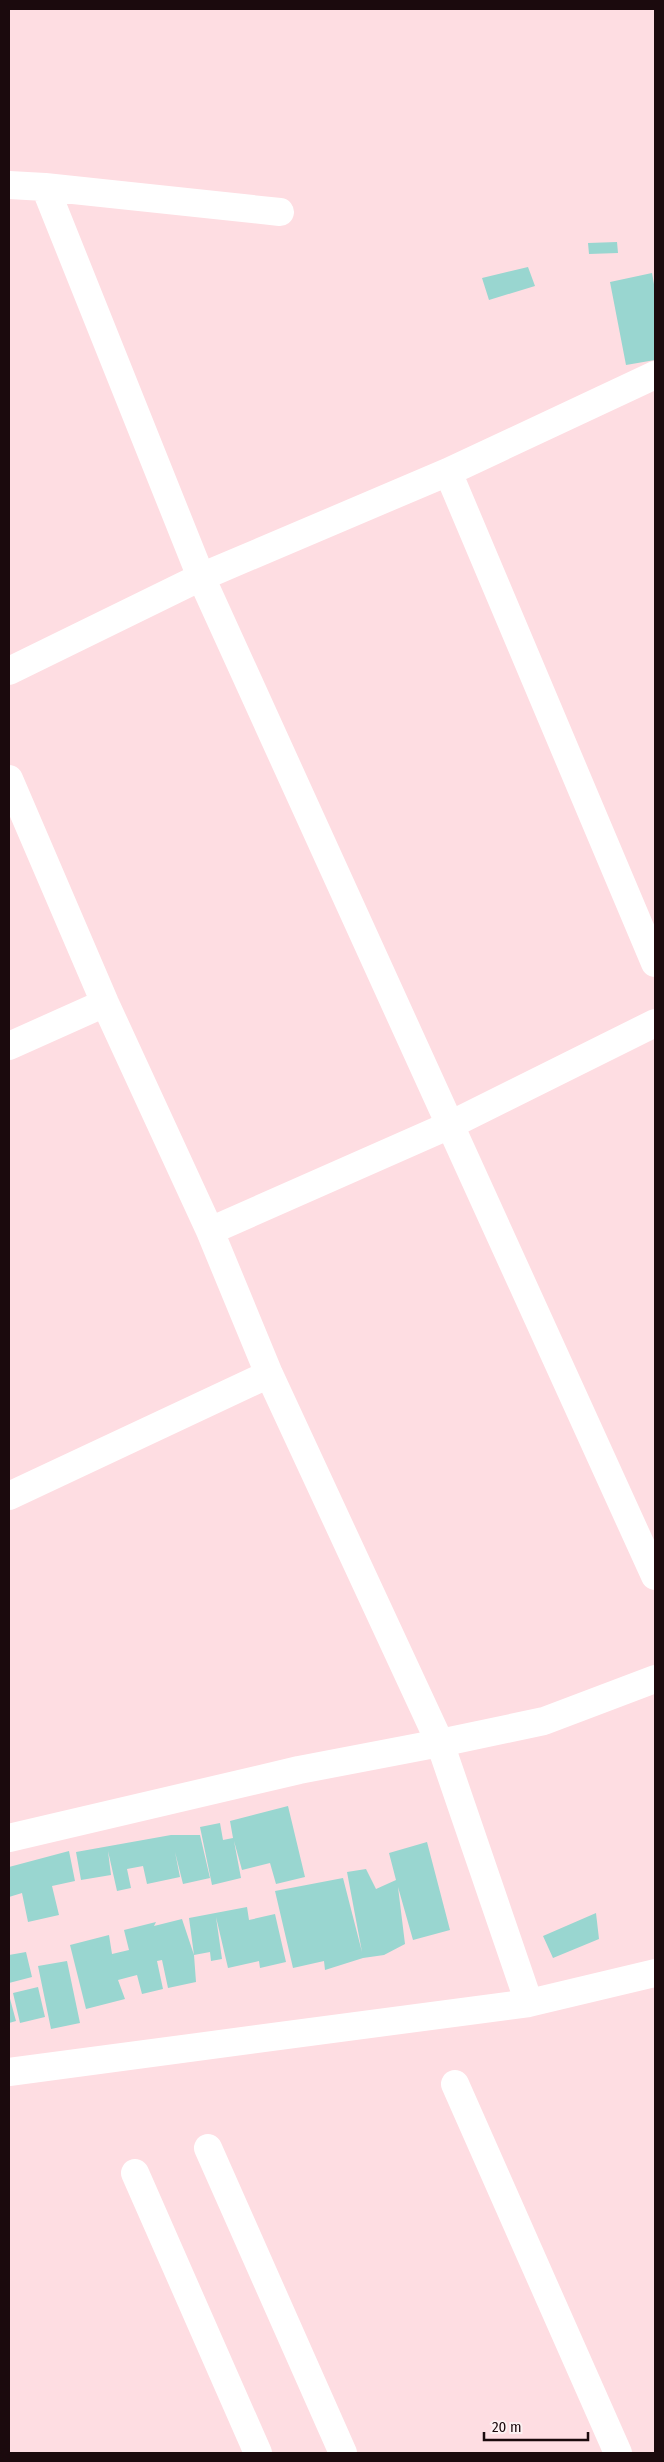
<svg xmlns="http://www.w3.org/2000/svg" width="664" height="2462" font-family="'Fira Sans Condensed',sans-serif">
  <style>
    .building { fill: #99d6d0 }
    .lines { fill: none; stroke-linecap: round; stroke-linejoin: round }
    .street { stroke: #fff; stroke-width: 28 }
  </style>
  <rect width="100%" height="100%" fill="#fedde2"/>
  <path class="building" d="M617,242l1,11 -29,1 -1,-11z
    M528,267l7,19 -46,14 -7,-22z
    M652,273l3,17v70l-29,5 -16,-83z
    M288,1806l17,71 -29,7 -6,-21 -28,7 -8,-29 7,37 -29,7 -12,-58 20,-4 3,17 10,-2 -3,-17z
    M171,1835h29l10,43 -27,6 -8,-32 5,25 -33,7 -4,-18 -16,3 4,19 -14,3 -9,-40 3,24 -30,5 -5,-28z
    M427,1842l23,88 -37,10 -15,-53 7,57 -21,11 -21,3 -38,12 -1,-9 -31,7 -18,-77 68,-13 19,74 -15,-80 19,-3 10,20 20,-9 -7,-27z
    M69,1851l6,30 -23,5 7,29 -31,7 -6,-29 -13,4v-30z
    M247,1907l2,13 26,-6 11,48 -26,6 -1,-7 -31,7 -12,-51 6,42 -11,2 -1,-9 -16,3 -5,-37z
    M596,1913l3,26 -46,19 -10,-22z
    M182,1919l12,36 2,27 -28,6 -6,-28 -5,1 6,28 -21,5 -5,-19 -19,5 7,19 -39,10 -16,-64 39,-10 3,19 17,-4 -5,-20 32,-8 -2,4z
    M26,1952l6,25 -23,6v-28z
    M67,1961l13,62 -29,6 -13,-63z
    M38,1987l7,30 -25,6 -7,-30z
    M9,1995l7,26 -7,2z"/>
  <g class="lines">
    <path class="street" d="M9,185l36,2
      M280,212l-235,-25 156,390 454,999
      M448,472l207,491
      M9,671l192,-94 247,-105 207,-97
      M9,779l96,224 105,228 59,143 171,369 104,-22 111,-42
      M9,1046l96,-43
      M210,1231l240,-106 205,-102
      M9,1496l260,-122
      M9,1838l290,-68 141,-27 89,260
      M9,2072l520,-69 126,-30
      M455,2084l163,369
      M208,2148l135,305
      M135,2173l123,280"/>
  </g>
  <rect width="664" height="2462" fill="none" stroke="#1b0a0d" stroke-width="20"/>
  <path d="M484 2432v8h104v-8" fill="none" stroke="#1b0a0d" stroke-width="2.5"/>
  <text x="492" y="2432" font-size="15" fill="#1b0a0d" stroke="#fcf1f2" stroke-width="4" paint-order="stroke">20 m</text>
</svg>
